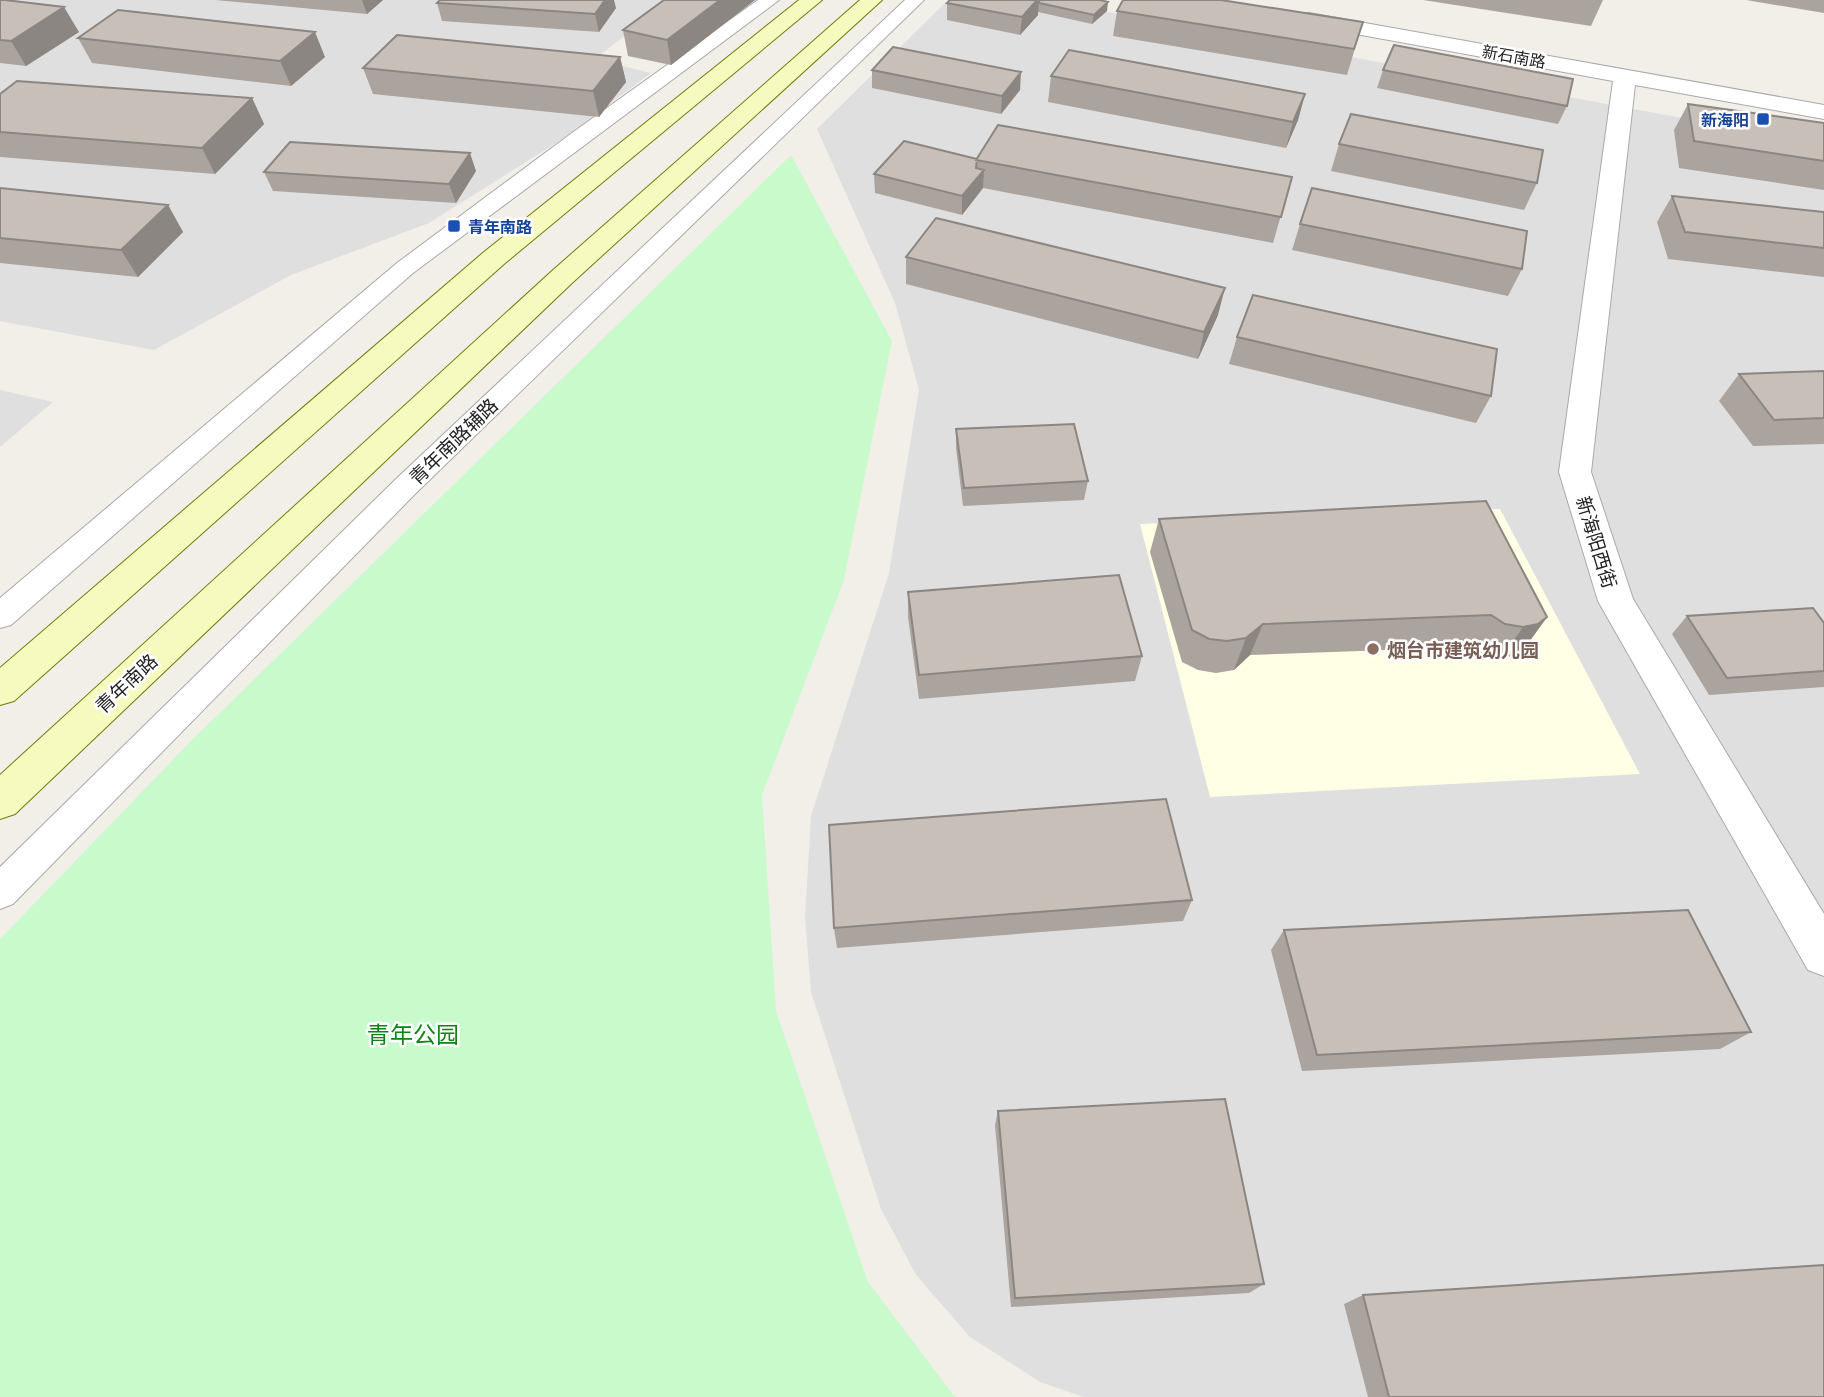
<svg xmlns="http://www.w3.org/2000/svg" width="1824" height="1397" font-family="Barlow,'Noto Sans SC',sans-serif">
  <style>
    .residential { fill: #e0dfdf }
    .education { fill: #ffffe5 }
    .park { fill: #c8facc }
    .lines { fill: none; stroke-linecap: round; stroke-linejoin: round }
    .service-casing { stroke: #a9a9a9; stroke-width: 2 }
    .minor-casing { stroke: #a9a9a9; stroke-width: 2 }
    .secondary-casing { stroke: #707d05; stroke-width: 2 }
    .service { fill: #fff; fill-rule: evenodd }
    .minor { fill: #fff; fill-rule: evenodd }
    .secondary { fill: #f7fabf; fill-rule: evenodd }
    .wall { fill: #aba49e }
    .shaded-wall { fill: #8b8681 }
    .building { fill: #c7bfb8; stroke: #8b8681; stroke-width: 2 }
    .transit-dot { fill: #1a4fb4; stroke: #fff; stroke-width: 2.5 }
    .education-dot { fill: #8d6e63; stroke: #fff; stroke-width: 2.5 }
    .labels { text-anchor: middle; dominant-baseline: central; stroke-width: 5; stroke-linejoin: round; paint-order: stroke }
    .far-street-label { font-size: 16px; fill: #222; stroke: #fff }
    .far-transit-label { font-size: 16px; font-weight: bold; fill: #164399; stroke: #fff; text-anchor: end }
    .street-label { font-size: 19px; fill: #222; stroke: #fff }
    .education-label { font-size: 19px; font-weight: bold; fill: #785e54; stroke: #fff; text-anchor: start }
    .near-park-label { font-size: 23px; fill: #0c8416; stroke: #fff }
  </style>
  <rect width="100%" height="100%" fill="#f2efe9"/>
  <path class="residential" d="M0,0h670l-75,59 56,14 -87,65 -135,85 -138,52 -137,75 -154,-29z
    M948,0h94l782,144v1253h-740l-44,-15 -70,-45 -54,-62 -35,-66 -70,-217 -6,-75 6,-101 78,-243 30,-183 -24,-87 -78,-174z
    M0,390l53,12 -53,45z"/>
  <path class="education" d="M1500,509l140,265 -430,23 -70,-273z"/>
  <path class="park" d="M791,155l101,186 -48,239 -82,215 14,216 92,271 87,115h-955v-458l191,-198z"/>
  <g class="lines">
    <g class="service-casing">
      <path id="service" d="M758,0h21l-366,273 -402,352 -11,3v-30l397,-335 175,-130z
        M905,0h19l-508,493 -403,411 -13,5v-42l396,-388z"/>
    </g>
    <g class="minor-casing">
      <path id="minor" d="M1309,13l515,92v14l-189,-34 -44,387 42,127 191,315v62l-16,-6 -210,-369 -39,-129 54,-391 -312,-57 -3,-5 3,-5z"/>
    </g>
    <g class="secondary-casing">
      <path id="secondary" d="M799,0h23l-318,264 -490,437 -14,4v-37l484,-416z
        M860,0h22l-310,283 -557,531 -15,5v-44l552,-504z"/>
    </g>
    <use href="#service" class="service"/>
    <use href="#minor" class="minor"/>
    <use href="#secondary" class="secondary"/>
  </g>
  <path class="wall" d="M0,0l79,32 -53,34 -26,-3z
    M215,0h168l-16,14z
    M664,0h91l-84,65 -43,-9 -5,-26z
    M1100,0l7,11 -15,13 -54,-12v3l-18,20 -73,-15v-17z
    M1423,0h180l-12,26z
    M1746,0h78v13z
    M437,3l179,5 -17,24 -157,-11z
    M1117,11l246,11 -16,53 -234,-39z
    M78,38l247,19 -34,29 -199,-23z
    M620,57l6,25 -27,35 -226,-23 -10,-26z
    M872,70l148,20 -19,24 -129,-26z
    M1383,70l184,36 -9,18 -181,-36z
    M1051,76l254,18 -7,26 -12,28 -238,-46z
    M0,94l252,4 12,26 -49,50 -215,-17z
    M1688,104l136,19v67l-145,-22 -5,-38z
    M1339,144l198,39 -13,27 -193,-39z
    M978,159l314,18 -19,66 -290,-55 -21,27 -87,-22 -1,-19z
    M476,171l-20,32 -183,-12 -9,-19z
    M0,188l168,17 15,27 -45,45 -138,-14z
    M1672,196l152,16v65l-156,-18 -11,-37z
    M1300,224l222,45 -14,27 -216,-46z
    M906,257l312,58 -20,44 -292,-75z
    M1237,337l254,59 -15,27 -247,-59z
    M1824,371v73l-71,2 -34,-45 20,-27z
    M956,429l132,52 -4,19 -121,6 -7,-58z
    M1159,519l388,98 -23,32 -8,6 -15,3 -17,-3 -14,-8 -220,8 -16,15 -18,3 -18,-3 -16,-8 -32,-110z
    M908,592l234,64 -7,25 -216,18 -11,-82z
    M1687,616l137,7v64l-115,8 -37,-61z
    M1192,900l-9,21 -346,27 -3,-20z
    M1284,930l467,102 -31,17 -418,22 -31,-121z
    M998,1111l266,173 -15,9 -238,14 -16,-182z
    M1363,1295l461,102h-456l-24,-93z"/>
  <path class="shaded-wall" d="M362,0h21l-16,14z
    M605,0h9l2,8 -17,24 -4,-18z
    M720,0h35l-84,65 -4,-25z
    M1037,0h2l-1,15 -18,20 2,-18z
    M1108,2l-1,9 -15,13 2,-9z
    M64,7l15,25 -53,34 -15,-25z
    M315,32l10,25 -34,29 -11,-25z
    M620,57l6,25 -27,35 -6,-26z
    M1021,72l-1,18 -19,24 1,-18z
    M1305,94l-7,26 -12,28 7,-26z
    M252,98l12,26 -49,50 -13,-26z
    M470,153l6,18 -20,32 -7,-19z
    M984,170l-1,18 -21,27v-19z
    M168,205l15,27 -45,45 -17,-27z
    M1225,288l-7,27 -20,44 6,-27z
    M1547,617l-23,32 -8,6 -15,3 22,-31z
    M1263,624l-13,31 -16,15 12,-32z"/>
  <path class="building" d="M0,0h5l59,7 -53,34 -11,-1z
    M440,0h165l-10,14 -158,-11z
    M664,0h56l-53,40 -44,-10z
    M950,0h87l-15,17 -75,-14z
    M1039,0h61l8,2 -14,13 -55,-12z
    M1123,0h98l142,22 -9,27 -237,-38z
    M118,10l197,22 -35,29 -202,-23z
    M397,35l223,22 -27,34 -230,-23z
    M1394,45l179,34 -6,27 -184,-36z
    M893,47l128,25 -19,24 -130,-26z
    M1069,50l236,44 -12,28 -242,-46z
    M17,81l235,17 -50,50 -202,-16v-38z
    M1688,104l136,19v38l-130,-20z
    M1351,114l192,36 -6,33 -198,-39z
    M998,125l294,52 -11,40 -305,-57z
    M904,141l73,18 -1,9 8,2 -22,26 -88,-22z
    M290,142l180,11 -21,31 -185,-12z
    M0,188l168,17 -47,45 -121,-12z
    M1312,188l215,43 -5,38 -222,-45z
    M1672,196l152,16v36l-139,-16z
    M936,218l289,70 -21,44 -298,-75z
    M1253,295l244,54 -6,47 -254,-59z
    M1824,371v47l-50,2 -35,-46z
    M1074,424l14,57 -124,7 -8,-59z
    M1486,501l61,116 -9,7 -15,3 -18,-3 -14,-9 -228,9 -17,14 -19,3 -18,-2 -17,-9 -33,-111z
    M1119,575l23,81 -223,19 -11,-83z
    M1813,608l11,15v48l-97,7 -40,-62z
    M1166,799l26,101 -358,28 -5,-103z
    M1688,910l63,122 -434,23 -33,-125z
    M1225,1099l39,185 -249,14 -17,-187z
    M1824,1265v132h-435l-26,-102z"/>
  <g class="transit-dot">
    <rect x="1756" y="112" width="14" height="14" rx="3.5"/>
    <rect x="447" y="219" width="14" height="14" rx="3.5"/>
  </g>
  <circle class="education-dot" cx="1373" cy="649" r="7"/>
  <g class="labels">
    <g class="far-street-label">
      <text transform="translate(1514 56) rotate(10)">新石南路</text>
    </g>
    <g class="far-transit-label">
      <text x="1749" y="119">新海阳</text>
      <text x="468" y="226" text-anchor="start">青年南路</text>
    </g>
    <g class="street-label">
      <text transform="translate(453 441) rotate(-44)">青年南路辅路</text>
      <text transform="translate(1597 542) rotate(73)">新海阳西街</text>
      <text transform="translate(126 683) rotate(-43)">青年南路</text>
    </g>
    <g class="education-label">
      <text x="1387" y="649">烟台市建筑幼儿园</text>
    </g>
    <g class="near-park-label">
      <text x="413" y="1034">青年公园</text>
    </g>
  </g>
</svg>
